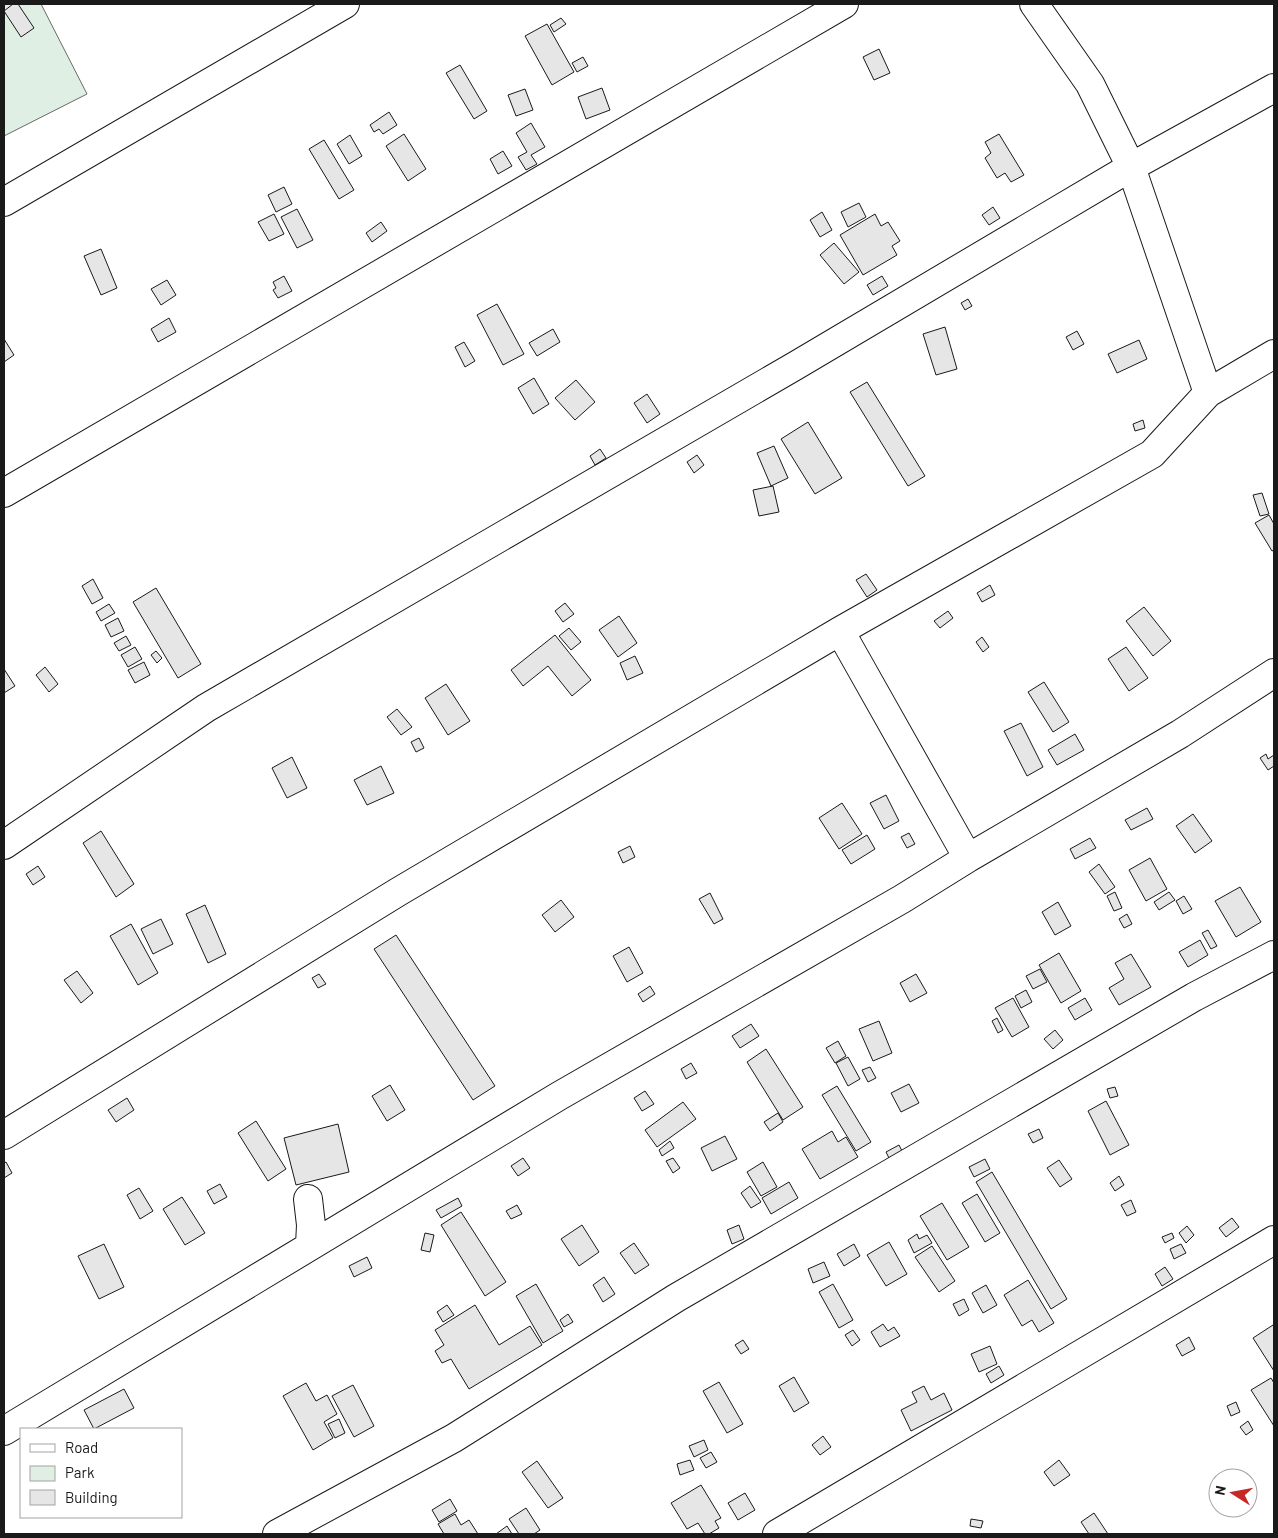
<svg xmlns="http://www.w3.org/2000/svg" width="1278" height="1538" font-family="Barlow,sans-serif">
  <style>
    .green { fill: #e0efe3; stroke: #6a6a6a }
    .building { fill: #e6e6e6; stroke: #1a1a1a }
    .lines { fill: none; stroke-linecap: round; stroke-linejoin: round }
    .minor-casing { stroke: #1a1a1a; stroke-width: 30 }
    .minor { stroke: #fff; stroke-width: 28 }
  </style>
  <rect width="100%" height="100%" fill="#fff"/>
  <path class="green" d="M4,4h37l46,90 -83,42z"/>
  <path class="building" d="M13,4h5l16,24 -13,9 -17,-26z
    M561,18l5,6 -12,8 -4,-7z
    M547,24l27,48 -22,13 -27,-49z
    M879,49l11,24 -16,7 -11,-23z
    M583,57l5,9 -11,6 -5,-9z
    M460,65l27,46 -13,8 -28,-46z
    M602,88l8,22 -24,9 -8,-22z
    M525,89l8,21 -17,6 -8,-21z
    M389,112l8,13 -14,9 -4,-5 -5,3 -4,-7z
    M531,123l14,24 -14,8 6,9 -11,6 -8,-13 9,-5 -11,-19z
    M404,134l22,35 -18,12 -22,-35z
    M999,134l25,41 -13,7 -6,-9 -8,5 -12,-20 6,-5 -6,-11z
    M350,135l12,21 -13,8 -12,-20z
    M324,140l30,50 -15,9 -30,-50z
    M503,151l9,15 -14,8 -8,-15z
    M284,187l8,17 -16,8 -8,-17z
    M859,203l7,14 -18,10 -7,-15z
    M993,207l7,11 -11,7 -7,-10z
    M297,209l16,31 -16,8 -16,-31z
    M822,212l10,18 -12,7 -10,-17z
    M274,214l10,20 -15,7 -11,-19z
    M875,214l6,12 7,-4 12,19 -8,5 5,9 -34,20 -23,-40z
    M381,222l6,9 -15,11 -6,-9z
    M834,243l25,29 -15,12 -24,-29z
    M101,249l16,39 -16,7 -17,-39z
    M284,276l8,15 -14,7 -5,-8 3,-2 -3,-6z
    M882,276l6,10 -15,9 -6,-10z
    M167,280l9,15 -15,10 -10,-16z
    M968,299l4,7 -7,4 -4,-7z
    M497,304l27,50 -21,11 -26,-50z
    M169,318l7,14 -18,10 -7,-13z
    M945,327l12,42 -21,6 -13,-41z
    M553,329l7,13 -23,14 -8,-13z
    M1077,331l7,13 -11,6 -7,-13z
    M4,339l10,16 -10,7z
    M1139,340l8,19 -30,14 -9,-19z
    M464,342l11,19 -10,6 -10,-20z
    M534,378l15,26 -16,10 -15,-26z
    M576,380l19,22 -20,18 -20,-22z
    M867,382l58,94 -17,10 -58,-94z
    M647,394l13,20 -13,9 -13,-20z
    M1143,420l2,8 -10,3 -2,-7z
    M808,422l34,56 -27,16 -34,-55z
    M774,446l14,32 -17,8 -14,-33z
    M600,449l6,9 -11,7 -5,-9z
    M697,455l7,10 -10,8 -7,-11z
    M773,486l6,26 -20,4 -6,-26z
    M1262,493l7,21 -9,2 -7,-21z
    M1269,515l5,9v26l-2,1 -17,-28z
    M866,574l11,16 -10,7 -11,-17z
    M93,579l10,19 -11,6 -10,-18z
    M990,585l5,10 -13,7 -5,-9z
    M156,588l45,76 -23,14 -45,-76z
    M565,603l9,11 -11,8 -8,-11z
    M109,604l6,9 -14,8 -5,-9z
    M1144,607l27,34 -18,15 -27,-35z
    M948,611l5,7 -13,10 -6,-7z
    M619,616l18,27 -19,14 -19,-27z
    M118,618l6,13 -13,6 -6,-12z
    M569,628l12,14 -10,8 -12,-14z
    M555,635l36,45 -19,16 -24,-30 -25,20 -12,-16z
    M126,636l5,9 -12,6 -5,-8z
    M982,637l7,10 -6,5 -7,-10z
    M135,647l7,12 -14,8 -7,-12z
    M1126,647l22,31 -19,13 -21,-32z
    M156,651l6,7 -5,5 -6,-8z
    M635,656l8,17 -16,7 -7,-17z
    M144,662l6,13 -15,8 -7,-13z
    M45,667l13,17 -9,8 -13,-17z
    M4,669l11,17 -11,7z
    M1044,682l25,40 -16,10 -25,-40z
    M446,684l24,37 -22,14 -23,-37z
    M397,709l15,18 -11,8 -14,-18z
    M1021,723l22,44 -16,9 -23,-45z
    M1075,734l9,16 -27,15 -9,-15z
    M419,738l5,10 -8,4 -5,-10z
    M1266,754l2,5 6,-4v11l-6,4 -8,-12z
    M292,757l15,31 -20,10 -15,-30z
    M381,766l13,27 -27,12 -13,-25z
    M886,795l13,26 -15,8 -14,-26z
    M842,803l20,31 -23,15 -20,-31z
    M1147,808l6,11 -22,11 -6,-10z
    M1193,814l19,27 -17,12 -19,-27z
    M101,831l33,53 -18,13 -33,-54z
    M909,833l6,11 -8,4 -6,-11z
    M867,835l8,14 -24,15 -9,-14z
    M1090,838l6,10 -21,11 -5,-10z
    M630,846l5,11 -12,6 -5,-11z
    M1150,858l17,31 -21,12 -17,-31z
    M1099,864l16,23 -10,7 -16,-22z
    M38,866l7,11 -12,8 -7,-11z
    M1240,887l21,35 -25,15 -21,-36z
    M1115,892l7,16 -8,3 -7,-15z
    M1169,892l6,8 -16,10 -5,-8z
    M710,893l13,26 -9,5 -15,-25z
    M1184,896l8,13 -9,5 -7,-13z
    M561,900l13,17 -19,15 -13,-17z
    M1058,902l13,24 -16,9 -13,-23z
    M205,905l21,49 -18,9 -22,-49z
    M1127,914l5,10 -8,4 -5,-9z
    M161,919l12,25 -20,10 -12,-25z
    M131,924l27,49 -20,12 -28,-49z
    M1208,930l9,16 -6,3 -9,-16z
    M396,935l99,151 -22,14 -99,-151z
    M1200,940l8,15 -20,12 -9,-15z
    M629,947l14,26 -16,9 -14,-26z
    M1059,953l22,38 -20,12 -22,-38z
    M1131,954l20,33 -32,18 -10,-17 15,-9 -9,-16z
    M1040,969l7,13 -14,7 -7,-13z
    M77,971l16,22 -12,10 -17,-23z
    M319,974l7,10 -8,4 -6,-10z
    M916,974l11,19 -17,9 -10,-19z
    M650,986l5,8 -12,8 -5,-8z
    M1026,990l6,12 -11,6 -6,-12z
    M1013,998l16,29 -17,10 -17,-29z
    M1085,998l7,12 -17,10 -7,-12z
    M997,1018l6,12 -5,3 -6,-12z
    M879,1021l13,32 -19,8 -14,-32z
    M751,1024l8,12 -19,12 -8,-12z
    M1055,1030l8,10 -10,9 -9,-10z
    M838,1041l8,15 -11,7 -9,-15z
    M766,1049l37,58 -20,13 -36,-58z
    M848,1057l12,22 -12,7 -12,-23z
    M691,1063l6,10 -11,6 -5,-10z
    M870,1067l6,11 -8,4 -6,-12z
    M909,1084l10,19 -18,9 -10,-19z
    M390,1085l15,25 -18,11 -15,-25z
    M837,1086l34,56 -15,9 -34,-56z
    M1115,1087l3,9 -8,2 -3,-9z
    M645,1091l9,13 -12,7 -8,-13z
    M127,1098l7,12 -18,12 -8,-12z
    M1106,1101l23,44 -19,10 -22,-44z
    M683,1102l13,17 -39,28 -12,-17z
    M778,1113l5,9 -13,9 -6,-9z
    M256,1121l30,48 -18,12 -30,-48z
    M338,1124l11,48 -53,13 -12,-47z
    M1039,1129l4,9 -10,5 -5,-9z
    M832,1131l6,11 8,-5 12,20 -38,22 -18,-30z
    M725,1136l12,23 -25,12 -11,-23z
    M670,1141l4,7 -12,8 -3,-6z
    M899,1145l4,8 -13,7 -4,-8z
    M523,1158l7,10 -12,8 -7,-10z
    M673,1158l7,10 -7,5 -7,-12z
    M985,1159l5,10 -16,8 -5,-10z
    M1059,1160l13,19 -12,8 -13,-19z
    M6,1162l6,11 -8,5v-15z
    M763,1162l14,25 -16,9 -14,-24z
    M992,1172l75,127 -16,10 -75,-127z
    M1119,1176l5,9 -9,6 -5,-8z
    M789,1182l9,16 -27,16 -9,-16z
    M220,1184l7,13 -13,7 -7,-13z
    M750,1186l11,16 -10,6 -10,-15z
    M139,1188l14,23 -13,8 -13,-24z
    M977,1194l23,39 -15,9 -23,-39z
    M182,1197l23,36 -20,12 -22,-36z
    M458,1198l4,8 -21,12 -5,-8z
    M1131,1200l5,12 -9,4 -6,-11z
    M942,1203l27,44 -22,13 -27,-44z
    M517,1205l5,9 -11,5 -5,-8z
    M461,1212l45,70 -21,14 -44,-71z
    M1232,1218l7,9 -13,10 -7,-9z
    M582,1225l17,27 -20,14 -18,-27z
    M739,1225l5,14 -12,5 -5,-14z
    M1187,1226l7,9 -8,8 -7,-10z
    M425,1233l9,2 -4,17 -9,-2z
    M1172,1233l2,5 -9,5 -3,-6z
    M917,1234l2,5 8,-4 5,8 -18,10 -6,-13z
    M889,1242l18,32 -21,12 -19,-31z
    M634,1243l15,22 -14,9 -15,-21z
    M104,1244l20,43 -25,12 -21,-43z
    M854,1244l6,12 -16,10 -7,-12z
    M1181,1244l5,9 -12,6 -4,-10z
    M932,1246l23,35 -16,11 -24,-35z
    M367,1257l5,11 -18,9 -5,-11z
    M824,1262l6,14 -17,7 -5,-14z
    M1165,1267l8,12 -11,7 -7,-12z
    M604,1277l11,17 -12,8 -10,-17z
    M1028,1280l26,43 -15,9 -7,-12 -10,6 -18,-31z
    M536,1284l27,47 -20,12 -27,-47z
    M833,1284l20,36 -14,8 -20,-36z
    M986,1285l11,20 -14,8 -11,-20z
    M964,1299l5,11 -10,6 -6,-12z
    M447,1305l7,10 -11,7 -6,-10z
    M475,1305l24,40 31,-19 12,19 -73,44 -18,-30 -9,4 -7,-12 9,-6 -9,-15z
    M568,1314l5,8 -9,5 -4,-7z
    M883,1324l5,7 6,-4 6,9 -20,11 -9,-15z
    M1273,1325l1,2v44l-21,-33z
    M853,1330l7,10 -8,6 -7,-11z
    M1189,1337l6,12 -13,7 -6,-11z
    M743,1340l6,9 -8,5 -6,-9z
    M990,1346l7,18 -18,8 -8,-18z
    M999,1366l5,9 -13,8 -5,-9z
    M794,1377l15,26 -15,9 -15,-26z
    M1271,1378l3,5v43l-23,-36z
    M719,1382l24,42 -16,9 -24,-42z
    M306,1383l10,18 11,-6 10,19 -13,8 9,16 -20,12 -30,-54z
    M353,1385l21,41 -20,11 -22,-41z
    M924,1386l7,14 13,-7 8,17 -41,21 -10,-21 16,-8 -5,-10z
    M124,1389l10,19 -40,21 -10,-19z
    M1236,1402l4,10 -9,4 -4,-10z
    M339,1419l6,14 -10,5 -7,-14z
    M1248,1421l5,9 -7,5 -6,-8z
    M823,1436l8,11 -11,8 -8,-10z
    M704,1440l4,10 -14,7 -5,-11z
    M711,1452l6,10 -11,6 -6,-10z
    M690,1460l4,10 -14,5 -3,-11z
    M1059,1460l11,15 -16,11 -10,-14z
    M537,1461l26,37 -15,10 -26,-36z
    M701,1485l20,33 -6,3 4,7 -10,6h-4l-7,-11 -11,6 -16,-26z
    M745,1493l10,17 -17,10 -10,-17z
    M450,1499l7,12 -18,11 -7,-12z
    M526,1508l14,22 -6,4h-15l-10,-15z
    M1094,1513l14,21h-19l-8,-12z
    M455,1514l6,11 8,-5 9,14h-34l-6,-10z
    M971,1519l12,2 -2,7 -11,-2z
    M507,1526l5,8h-16z"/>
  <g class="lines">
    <g class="minor-casing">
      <path id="minor" d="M1034,4l56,80 41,83 77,226
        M4,202l341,-198
        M4,493l840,-489
        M840,631l128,227
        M4,845l202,-137 589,-342 336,-199 143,-79
        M4,1135l394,-243 442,-261 312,-177 56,-61 66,-39
        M308,1199l3,26 -1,20
        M4,1431l555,-335 343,-197 66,-41 212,-124 94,-61
        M277,1534l177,-96 222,-140 518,-301 80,-42
        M777,1534l497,-294"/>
    </g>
    <use href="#minor" class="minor"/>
  </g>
  <rect width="1278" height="1538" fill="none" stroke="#1a1a1a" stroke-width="10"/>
  <rect x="20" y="1428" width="162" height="90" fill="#ffffff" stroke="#a3a3a3"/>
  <rect x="30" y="1444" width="25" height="8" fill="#ffffff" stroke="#a3a3a3"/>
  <text x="65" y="1453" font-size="15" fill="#1a1a1a">Road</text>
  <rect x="30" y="1466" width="25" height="15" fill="#e0efe3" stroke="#a3a3a3"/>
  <text x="65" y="1478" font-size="15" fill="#1a1a1a">Park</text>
  <rect x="30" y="1490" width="25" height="15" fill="#e6e6e6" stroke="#a3a3a3"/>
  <text x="65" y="1503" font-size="15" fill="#1a1a1a">Building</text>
  <g transform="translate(1233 1493) rotate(281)"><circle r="24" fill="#ffffff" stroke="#a3a3a3"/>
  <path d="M0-4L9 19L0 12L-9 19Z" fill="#c62828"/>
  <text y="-8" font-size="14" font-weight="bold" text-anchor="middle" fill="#1a1a1a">N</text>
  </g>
</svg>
